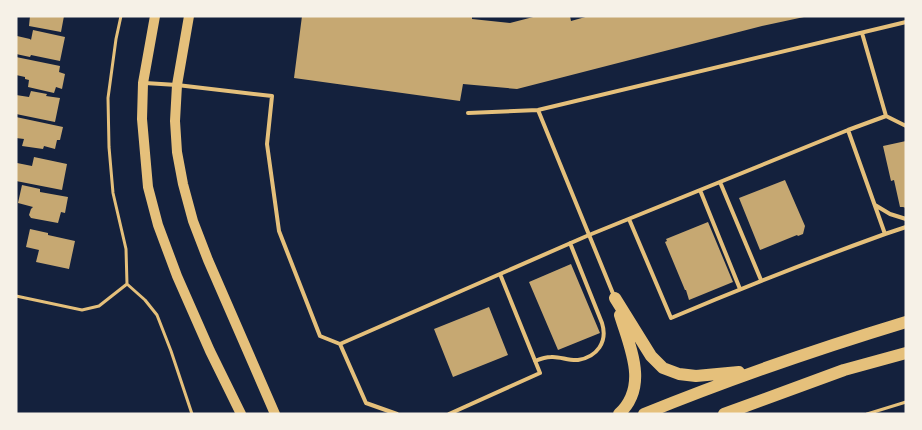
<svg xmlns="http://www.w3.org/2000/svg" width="922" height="430" font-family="Raleway,sans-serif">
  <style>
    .building { fill: #c6a872 }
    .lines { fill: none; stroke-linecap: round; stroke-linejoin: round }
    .path { stroke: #e5c07b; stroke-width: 3 }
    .service { stroke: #e5c07b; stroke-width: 4 }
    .secondary { stroke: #e5c07b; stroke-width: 10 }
    .primary { stroke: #e5c07b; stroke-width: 12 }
  </style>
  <rect width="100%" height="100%" fill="#14213d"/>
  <path class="building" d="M30,16h34l-3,16 -32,-6z
    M302,16h170v3l38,4 27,-7h33l1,5 18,-5 215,1 -42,9 -245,63 -54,-5 -3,17 -166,-23z
    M33,30l32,7 -5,24 -29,-6 -1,2 -14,-3 1,-18 13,3 1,1z
    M16,57l44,9 -1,6 6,2 -3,15 -6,-2 -2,6 -26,-6 1,-7 -4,-1v-2l-9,-2z
    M31,91l16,3 -1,2 14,2 -5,24 -39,-8v-19l13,2z
    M16,117l47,10 -3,13h-3l-2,9 -11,-3 -1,3 -21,-3 2,-7 -8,-1z
    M906,141v67l-3,-1h-3l-6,-27 -3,1 -8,-35z
    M34,157l33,7 -5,26 -46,-9 1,-18 15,3z
    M785,180l20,46 -2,8 -5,2 -1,-1 -37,15 -21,-52z
    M22,185l18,4v3l28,5 -3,16 -4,-1 -3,11 -27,-5 -2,-3 2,-6 2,-2 -15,-4z
    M708,222l25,60 -44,18 -3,-10h-1l-20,-48 2,-1 -1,-2z
    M30,229l18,4v2l27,6 -6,28 -33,-7 3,-12 -13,-3z
    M571,264l29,69 -42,17 -29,-68z
    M489,307l19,48 -55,22 -19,-48z"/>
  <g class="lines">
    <path class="path" d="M121,16l-5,23 -8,59 1,49 4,46 13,56 1,35 18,16 12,15 14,36 21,63
      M16,296l66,14 17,-4 28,-22
      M867,414l39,-12"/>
    <path class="service" d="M862,33l24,83 20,10
      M145,83l32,2 95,11 -5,48 12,87 41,105 20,8 249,-109 259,-105 38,-14
      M538,110l76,186
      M468,113l70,-3 368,-88
      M720,182l41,98
      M700,190l40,99
      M875,205l15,9 16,5
      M629,219l42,99c71,-30 142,-58 214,-84l-37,-104
      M885,234l21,-7
      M340,344l26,59 31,11
      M535,361c5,-2 11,-4 16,-4 8,-1 18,4 27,3 19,-3 30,-18 24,-37l-32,-80
      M449,414l91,-41 -40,-99"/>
    <path class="secondary" d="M155,16l-12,67 -1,36 6,68 10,38 19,51 33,75 31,63
      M189,16l-12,69 -2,36 2,31 6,32 10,37 15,39 67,154"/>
    <path class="primary" d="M615,298l36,58 12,12 16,6 17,2 43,-4
      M619,414c30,-28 11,-66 1,-99
      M644,414c86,-35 173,-65 262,-92
      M724,414l120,-44 62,-17"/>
  </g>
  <rect width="922" height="430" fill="none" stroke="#f6f1e7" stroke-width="35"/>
</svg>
